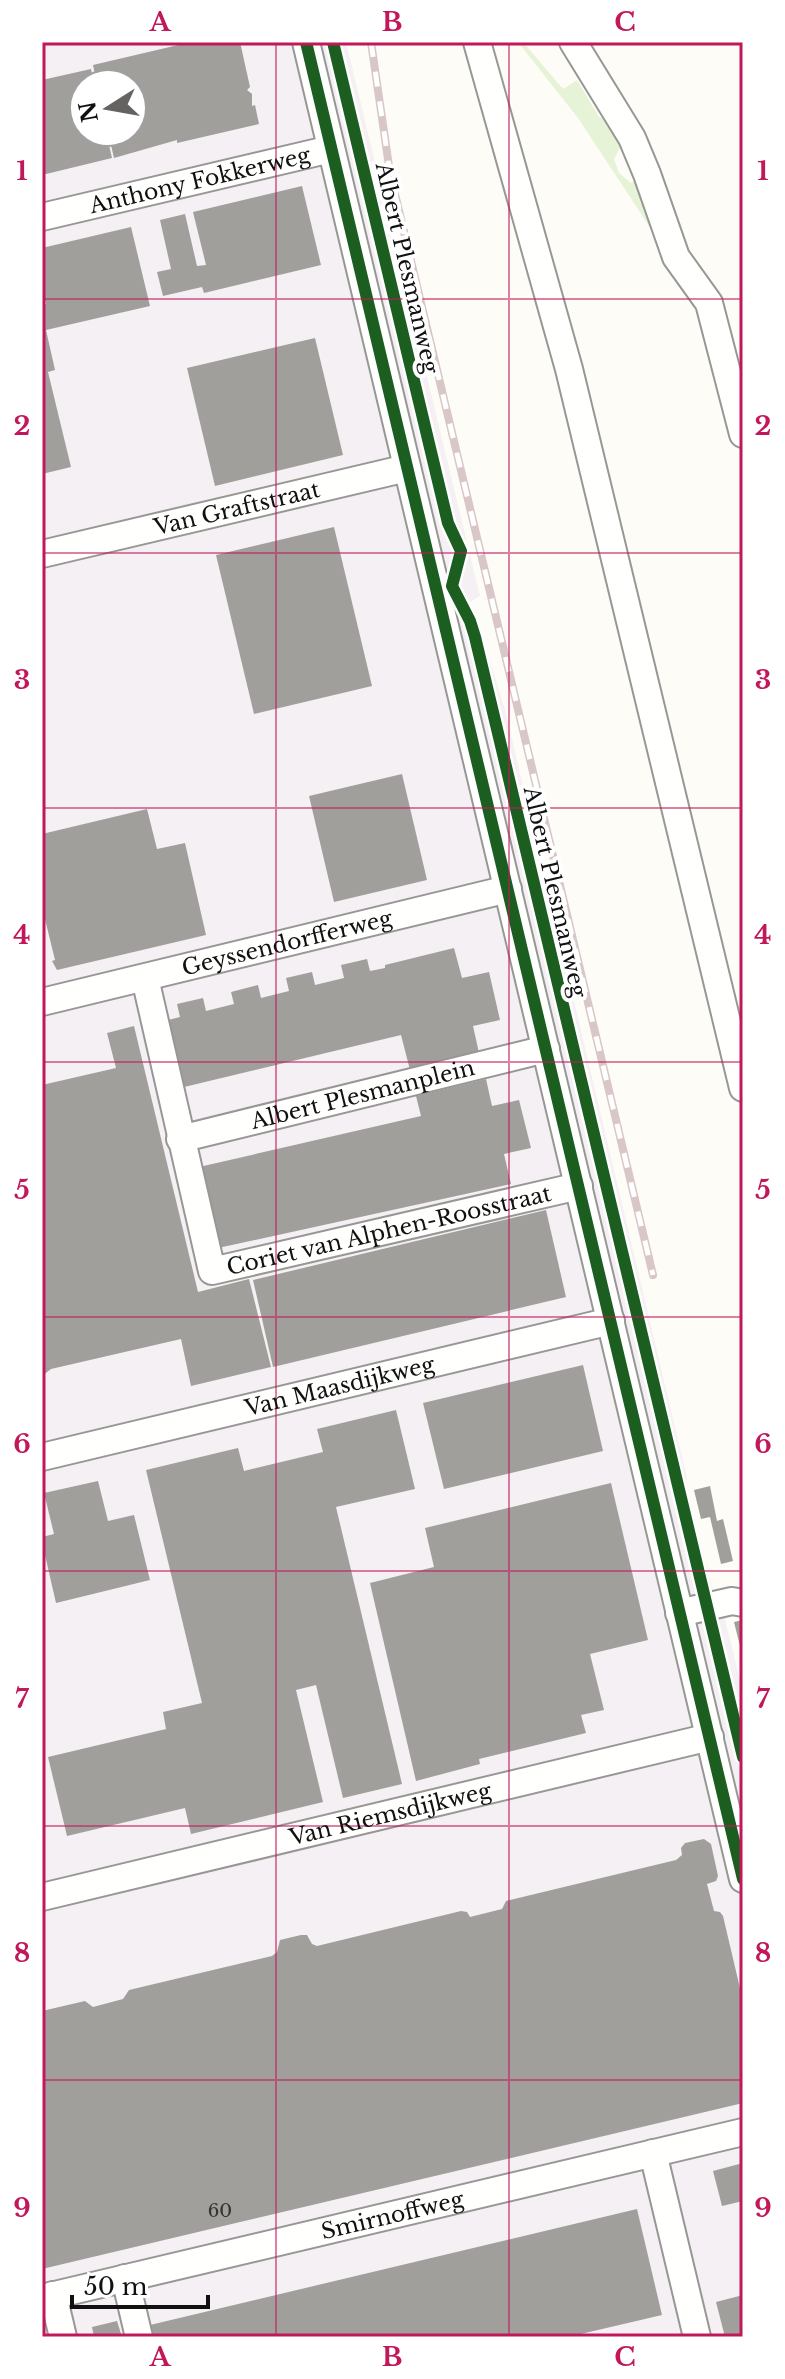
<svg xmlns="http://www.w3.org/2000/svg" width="785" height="2379" font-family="'Libre Baskerville',serif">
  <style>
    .industrial { fill: #f5f0f3; fill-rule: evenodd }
    .green { fill: #e7f3d7 }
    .building { fill: #a19f9c }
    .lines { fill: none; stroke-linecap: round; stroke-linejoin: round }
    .minor-casing { stroke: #979795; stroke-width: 30 }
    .minor { stroke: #fffffe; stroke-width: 26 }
    .rail-casing { stroke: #d9c6c7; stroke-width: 8 }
    .rail { stroke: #fff; stroke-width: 5; stroke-dasharray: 15; stroke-linecap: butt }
    .cycleway-casing { stroke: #fff; stroke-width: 17 }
    .cycleway { stroke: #1b5e20; stroke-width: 12 }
    .grid { fill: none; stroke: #c2185b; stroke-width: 2; stroke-opacity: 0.55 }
    .labels { text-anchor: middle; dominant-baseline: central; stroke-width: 8; stroke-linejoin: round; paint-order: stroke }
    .number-label { font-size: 18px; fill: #353434 }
    .street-label { font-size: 22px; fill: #111; stroke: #fff }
    .neatline { fill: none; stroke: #c2185b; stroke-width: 3 }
    .grid-label { font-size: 26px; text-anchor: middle; font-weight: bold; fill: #c2185b }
  </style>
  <rect width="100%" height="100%" fill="#fdfcf7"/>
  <path class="industrial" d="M42,42h304l134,554 -12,7 11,23 26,84 182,768 -1,7 26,103 11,24 20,80v645h-701zM84,84h48v48h-48z"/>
  <path class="green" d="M518,42h5l40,47 14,-9 22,37 17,4 5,24 -7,14 5,14 12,10 10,-7 20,68 -83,-126z"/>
  <path class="building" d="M191,42h49l10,45 -3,3 5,4v12l3,-1 4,19 -82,19v-3l-63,18 -6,-26h24v-48h-35l-4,-19z
    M91,69l3,15h-10v48h22l6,26 -70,17v-95z
    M302,186l19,79 -117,28 -2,-6 -39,9 -6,-24 14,-3 -11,-49 25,-6 12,52 9,-1 -13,-53z
    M131,227l19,79 -104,24 9,40 -7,2 23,95 -29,7v-169l4,-1 -4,-16v-40z
    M315,338l28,117 -128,31 -28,-118z
    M334,527l38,159 -118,28 -38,-159z
    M402,774l25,106 -93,22 -25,-106z
    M147,809l10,40 28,-6 21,92 -149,35 -5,-9 3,-1 -13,-53v-73z
    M454,948l8,30 27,-6 11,48 -27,6 6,27 -69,17 -9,-35 -221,53 -16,-67 16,-4 -3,-13 26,-6 3,13 28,-7 -3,-12 27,-7 3,13 28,-7 -3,-13 26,-6 3,13 29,-7 -3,-13 26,-6 3,12 15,-3v-3z
    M134,1026l64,266 51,-13 22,88 -80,19 -10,-47 -130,30 -9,7v-291l74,-17 -9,-35z
    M486,1079l6,27 27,-6 12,48 -27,6 7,30 -293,64 -19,-81 222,-51 -5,-20z
    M546,1210l20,87 -293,70 -20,-87z
    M583,1365l20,86 -159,38 -21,-86z
    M396,1410l19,79 -79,18 66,277 -59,14 -27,-113 -20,5 27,112 -132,32 -6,-26 -118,28 -19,-79 118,-28 -3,-17 39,-9 -56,-233 92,-22 6,23 79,-19 -6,-23z
    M98,1481l10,40 26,-6 16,65 -94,23 -14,-61v-5l12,-3 -10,-41z
    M611,1483l37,157 -58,14 14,56 -23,5 5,18 -107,26 1,5 -64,17 -46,-198 64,-16 -9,-39z
    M710,1486l7,35 6,-2 10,42 -12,3 -11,-47 -9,2 -7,-29z
    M743,1620v33l-1,1 -8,-32z
    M704,1839l7,5 7,32 -2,5 -9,3 7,27 6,1 3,4 20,85v102l-701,166v-258l43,-10 8,6 30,-8 6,-9 143,-34 5,-4 3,-12 21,-5h6l5,9 5,2 144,-35 6,1 3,5 32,-8 4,-8 170,-41 6,-5 -1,-7 4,-5z
    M743,2163v38l-21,5 -9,-35z
    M637,2209l25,106 -94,22h-415l-3,-12z
    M743,2295v42h-18l-9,-35z
    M117,2321l5,16h-28l-2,-10z"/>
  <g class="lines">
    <g class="minor-casing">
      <g id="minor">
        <path d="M306,42l437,1837"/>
        <path d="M477,42l92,327 174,719"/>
        <path d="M573,42l59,96 15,36 29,83 33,46 34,131"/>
        <path id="s1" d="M42,217l289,-68"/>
        <path id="s2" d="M42,554l365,-86"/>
        <path id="s3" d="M145,978l67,293 367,-85"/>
        <path id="s4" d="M42,1002l466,-113"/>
        <path id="s5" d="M180,1139l366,-90"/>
        <path id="s6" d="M42,1457l569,-136"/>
        <path d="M679,1613l53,-12 11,2"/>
        <path id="s7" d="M42,1897l668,-160"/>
        <path d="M653,2153l44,184"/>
        <path d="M125,2278l14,59"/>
        <path d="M53,2295l10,42"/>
        <path id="s8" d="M42,2298l701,-166"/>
      </g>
    </g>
    <use href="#minor" class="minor"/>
    <g class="rail-casing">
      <path id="rail" d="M371,42l19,131 263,1102"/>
    </g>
    <use href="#rail" class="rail"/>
    <g class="cycleway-casing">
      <path id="cycleway" d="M306,42l437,1837
        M333,42l115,481 13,28 -9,35 18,35 5,16 268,1120"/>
    </g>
    <use href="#cycleway" class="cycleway"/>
  </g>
  <path class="grid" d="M276,42v2295M509,42v2295M42,299h701M42,553h701M42,808h701M42,1062h701M42,1317h701M42,1571h701M42,1826h701M42,2080h701"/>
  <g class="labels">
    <g class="number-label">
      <text x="220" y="2211">60</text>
    </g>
    <g class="street-label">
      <text stroke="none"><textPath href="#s1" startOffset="162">Anthony Fokkerweg</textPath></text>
      <text transform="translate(407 268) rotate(77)">Albert Plesmanweg</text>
      <text stroke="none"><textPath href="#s2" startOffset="200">Van Graftstraat</textPath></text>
      <text transform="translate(555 892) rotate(77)">Albert Plesmanweg</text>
      <text stroke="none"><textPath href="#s4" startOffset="252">Geyssendorfferweg</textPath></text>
      <text stroke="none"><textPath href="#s5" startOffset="188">Albert Plesmanplein</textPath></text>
      <text stroke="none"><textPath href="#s3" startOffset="482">Coriet van Alphen-Roosstraat</textPath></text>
      <text stroke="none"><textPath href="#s6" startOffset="306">Van Maasdijkweg</textPath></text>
      <text stroke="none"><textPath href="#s7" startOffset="358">Van Riemsdijkweg</textPath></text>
      <text stroke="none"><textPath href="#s8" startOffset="360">Smirnoffweg</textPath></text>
    </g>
  </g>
  <rect width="785" height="2379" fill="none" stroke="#ffffff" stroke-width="88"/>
  <g transform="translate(108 108) rotate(259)"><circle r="38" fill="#ffffff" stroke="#a0a0a0" stroke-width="2"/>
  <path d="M0-6L14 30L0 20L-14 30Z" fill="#646362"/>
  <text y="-12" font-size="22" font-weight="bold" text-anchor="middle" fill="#111111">N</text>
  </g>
  <path d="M72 2295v12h136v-12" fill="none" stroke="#111111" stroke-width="4"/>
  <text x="84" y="2295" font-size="24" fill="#111111" stroke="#ffffff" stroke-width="6" paint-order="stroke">50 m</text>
  <rect x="44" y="44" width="697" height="2291" class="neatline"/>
  <g class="grid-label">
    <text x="160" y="31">A</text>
    <text x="392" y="31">B</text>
    <text x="625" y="31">C</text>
    <text x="22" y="180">1</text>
    <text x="763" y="180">1</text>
    <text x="22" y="435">2</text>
    <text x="763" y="435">2</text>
    <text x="22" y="689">3</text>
    <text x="763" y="689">3</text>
    <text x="22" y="944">4</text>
    <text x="763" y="944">4</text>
    <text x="22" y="1199">5</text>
    <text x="763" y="1199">5</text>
    <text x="22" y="1453">6</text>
    <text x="763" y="1453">6</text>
    <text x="22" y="1708">7</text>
    <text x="763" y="1708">7</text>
    <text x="22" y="1962">8</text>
    <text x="763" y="1962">8</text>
    <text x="22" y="2217">9</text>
    <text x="763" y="2217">9</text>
    <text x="160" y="2366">A</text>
    <text x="392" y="2366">B</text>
    <text x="625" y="2366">C</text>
  </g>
</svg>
